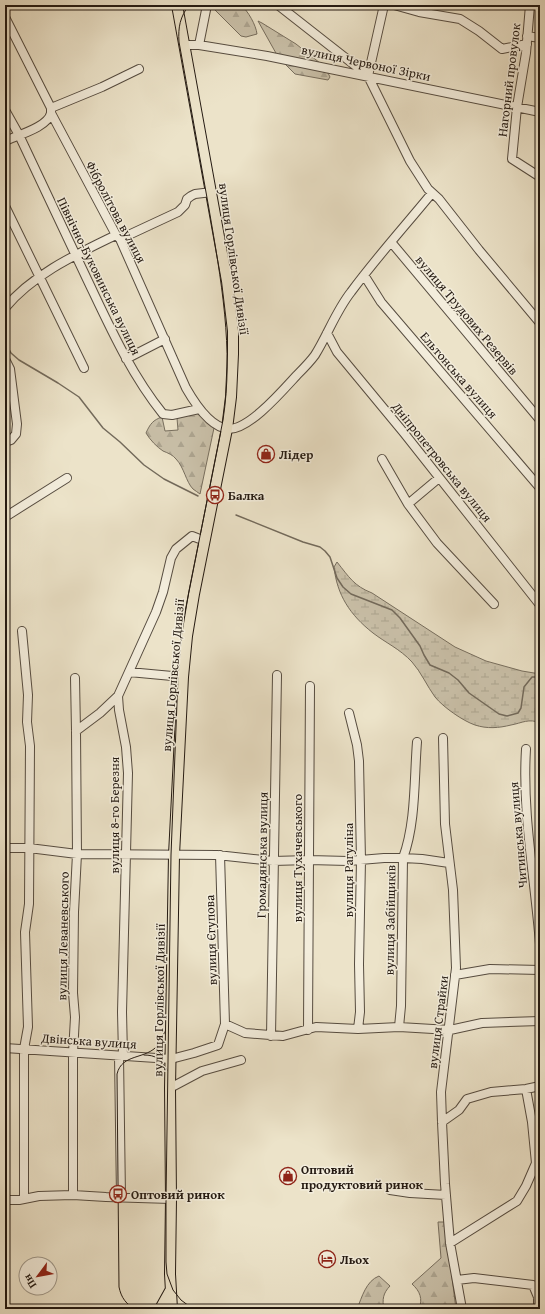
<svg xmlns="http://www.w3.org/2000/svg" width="545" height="1314" font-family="'Gentium Book Plus',serif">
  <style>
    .forest { fill: url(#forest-firs); stroke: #776e5e }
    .wetland { fill: url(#wetland-marsh); stroke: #776e5e }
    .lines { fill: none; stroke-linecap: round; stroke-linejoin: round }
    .stream { stroke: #736a5b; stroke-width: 1.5 }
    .minor-casing { stroke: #564c40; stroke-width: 10 }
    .major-casing { stroke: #241a12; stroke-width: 12 }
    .minor { stroke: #f3eddc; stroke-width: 8 }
    .major { stroke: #ece3c9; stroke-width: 10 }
    .tram { stroke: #241a12; stroke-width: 1 }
    .labels { text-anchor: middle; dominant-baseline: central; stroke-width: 3; stroke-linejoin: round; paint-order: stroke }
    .street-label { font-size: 13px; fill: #241a12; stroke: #f3eddc }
    .poi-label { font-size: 13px; font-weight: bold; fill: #241a12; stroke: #f3eddc; text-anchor: start }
  </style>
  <defs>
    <pattern id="forest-firs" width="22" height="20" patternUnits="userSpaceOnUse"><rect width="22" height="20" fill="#cac1aa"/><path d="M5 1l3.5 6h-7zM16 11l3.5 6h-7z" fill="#ada591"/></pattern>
    <pattern id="wetland-marsh" width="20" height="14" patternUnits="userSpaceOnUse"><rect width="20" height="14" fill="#cac1aa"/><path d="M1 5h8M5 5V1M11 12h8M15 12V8" fill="none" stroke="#ada591"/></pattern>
  </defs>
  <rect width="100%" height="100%" fill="#ece3c9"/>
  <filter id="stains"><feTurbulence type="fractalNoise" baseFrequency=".005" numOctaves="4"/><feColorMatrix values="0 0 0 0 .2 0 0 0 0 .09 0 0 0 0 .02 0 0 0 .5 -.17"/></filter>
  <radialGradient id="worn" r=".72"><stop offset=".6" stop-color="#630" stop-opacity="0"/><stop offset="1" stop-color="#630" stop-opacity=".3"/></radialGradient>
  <path class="forest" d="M210,5h31c7,6 15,20 16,29l-11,3 -5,-1z
    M258,21l4,2 34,21 24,19 -43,-8z
    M283,62l41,8 4,3 2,4 -2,3 -33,-6z
    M192,409l22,19 -14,66c-2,-2 -5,-3 -7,-5 -7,-7 -9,-22 -17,-30 -3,-4 -8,-6 -13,-8 -6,-4 -13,-11 -17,-18 4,-9 7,-13 16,-16l3,14 13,-1 -1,-12z
    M438,1222h7l11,87h-37c4,-10 1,-18 -7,-25l29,-26z
    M379,1276l11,10c-7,7 -8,14 -6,23h-27c5,-12 9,-28 22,-33z"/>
  <path class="wetland" d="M337,562c12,15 17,24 35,31l83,54 31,14 36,10 18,3v49c-11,-5 -18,0 -29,2 -12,3 -24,4 -36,0 -12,-4 -32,-18 -40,-28 -8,-11 -14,-25 -23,-35 -12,-13 -26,-19 -39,-29 -23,-18 -36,-38 -39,-66z"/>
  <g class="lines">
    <path class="stream" d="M5,343l6,10 8,7 39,23 21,14 24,31 17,14 24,23 20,14 34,17
      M236,515l67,27 17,5 5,4 5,6 7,21 6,9 8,7 41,16 8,8 20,28 4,9 6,10 19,8 9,7 11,13 30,21 8,2 11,-3 3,-5 3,-21 8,-10h8"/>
    <g class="minor-casing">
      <path id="minor" d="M278,5l88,69
        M384,5l-16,71 42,85 18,28 11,10 40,51 61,73
        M394,5l25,7 41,7 19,12 23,18 25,-5
        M530,5l-4,48 -9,54 -5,52 28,18
        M5,17l46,91v5l65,122 4,4 66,149c8,14 24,40 43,41 21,0 54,-39 68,-54 6,-6 13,-13 18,-20 13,-21 21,-44 36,-63 25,-34 54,-66 81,-99
        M527,36l13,2
        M185,45h14l68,11 273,56
        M199,45l8,-40
        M51,108l51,-21 37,-18
        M5,110l14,25c22,47 45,95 67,142 23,48 44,96 77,137l9,1 27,-6
        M5,141c13,-6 43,-14 46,-28
        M5,206l79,162
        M120,239l58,-27 7,-7 2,-6 4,-3 4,-2 17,-2
        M391,242l149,178
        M364,275l17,27 159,186
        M5,308c28,-34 72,-54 111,-73
        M327,333l10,19 67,81 136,172
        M5,359l5,10 7,55 -1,10 -5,6 -6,2
        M126,359l39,-20
        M382,459l26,45 29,39 57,61
        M408,504l31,-26
        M5,517l62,-39
        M22,631l6,64 -1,27 3,24 -1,158 -4,28 3,95 -4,22v150
        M129,672l54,5
        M349,713l8,32 2,16 2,99 -2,104 1,48 -2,17
        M76,731l24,-18 18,-17
        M443,738l2,86 8,66 3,78 -15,124 1,30 3,62 5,59 12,66
        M526,749c-4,65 9,130 14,195
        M5,848h24l48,6 140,1 56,6 36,-1 39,1 36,-3h19l19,1 27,4
        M220,855l5,169
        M455,975l35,-6 50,1
        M399,1027l2,-21 2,-148c13,-35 11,-79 14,-116
        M308,1030l2,-344
        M271,1036l6,-361
        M5,1048l166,11 23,-6 24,-8 7,-21 20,9 38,3 33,-9 42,2 41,-2 51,3 32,-7 58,-2
        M123,1055l-1,-43 6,-239 -2,-26 -7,-37 -1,-14 38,-84 7,-20 8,-34 5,-9 16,-13 13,5
        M119,1056l2,141
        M170,1088l32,-17 39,-11
        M442,1122l17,-12 8,-11 24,-7 35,-3 14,-3
        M390,1190l20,3 36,2
        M73,1195v-142l2,-36 -2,-24 1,-81 3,-58 -1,-123 -1,-53
        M5,1200h14l20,-4 34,-1 33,2 65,2
        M450,1243l67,-42 9,-15 10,-23 -4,-41 -6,-33
        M457,1280l17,-2 59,7 5,12v12"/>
    </g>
    <g class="major-casing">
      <path id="major" d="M160,1309l10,-18
        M172,1309l-2,-35 1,-75 -1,-111 4,-233 9,-178 4,-41 7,-42 33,-165 4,-32 2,-43v-23l-6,-50 -50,-276"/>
    </g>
    <use href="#minor" class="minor"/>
    <use href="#major" class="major"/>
    <path class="tram" d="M189,5c-9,12 -11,22 -10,37 10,55 20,111 30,167 12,70 25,140 14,211l-41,207 -4,50 -7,178 -5,345v62l1,12 6,16 8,10 12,9
      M144,1055c12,0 17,4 23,15
      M136,1309c-10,-4 -15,-12 -17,-22l-2,-213c5,-21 29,-14 41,-29 4,-4 5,-10 7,-14"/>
  </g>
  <defs>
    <g id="shop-ring" transform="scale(0.9)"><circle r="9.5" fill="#f3eddc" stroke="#8f2418" stroke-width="1.5"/><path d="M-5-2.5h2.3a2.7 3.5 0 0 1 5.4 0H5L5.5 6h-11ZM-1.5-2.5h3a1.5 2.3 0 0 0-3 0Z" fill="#8f2418"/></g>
    <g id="bus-ring" transform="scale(0.9)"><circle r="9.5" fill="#f3eddc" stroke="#8f2418" stroke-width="1.5"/><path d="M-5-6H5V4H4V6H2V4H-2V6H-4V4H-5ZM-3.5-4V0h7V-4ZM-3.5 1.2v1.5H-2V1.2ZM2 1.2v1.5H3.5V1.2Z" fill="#8f2418"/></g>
    <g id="hotel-ring" transform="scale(0.9)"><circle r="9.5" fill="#f3eddc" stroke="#8f2418" stroke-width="1.5"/><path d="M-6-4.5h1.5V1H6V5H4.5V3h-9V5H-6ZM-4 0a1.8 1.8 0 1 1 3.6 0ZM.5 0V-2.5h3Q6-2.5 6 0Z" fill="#8f2418"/></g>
  </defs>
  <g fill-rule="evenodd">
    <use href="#shop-ring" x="266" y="454"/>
    <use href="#bus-ring" x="215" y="495"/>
    <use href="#shop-ring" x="288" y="1176"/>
    <use href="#bus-ring" x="118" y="1194"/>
    <use href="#hotel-ring" x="327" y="1259"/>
  </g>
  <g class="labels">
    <g class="street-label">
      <text transform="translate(366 63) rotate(12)">вулиця Червоної Зірки</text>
      <text transform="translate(509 80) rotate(-83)">Нагорний провулок</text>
      <text transform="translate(116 212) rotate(62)">Фібролітова вулиця</text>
      <text transform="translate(234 259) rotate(82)">вулиця Горлівської Дивізії</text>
      <text transform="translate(99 276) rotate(64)">Північно-Буковинська вулиця</text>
      <text transform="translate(467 315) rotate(50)">вулиця Трудових Резервів</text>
      <text transform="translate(459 375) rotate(49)">Ельтонська вулиця</text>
      <text transform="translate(442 462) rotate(51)">Дніпропетровська вулиця</text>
      <text transform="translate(173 675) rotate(-85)">вулиця Горлівської Дивізії</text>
      <text transform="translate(114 815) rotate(-90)">вулиця 8-го Березня</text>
      <text transform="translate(518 835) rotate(-95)">Читинська вулиця</text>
      <text transform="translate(262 855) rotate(-89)">Громадянська вулиця</text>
      <text transform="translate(297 858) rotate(-90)">вулиця Тухачевського</text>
      <text transform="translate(348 870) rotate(-90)">вулиця Рагуліна</text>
      <text transform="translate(390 920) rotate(-89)">вулиця Забійщиків</text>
      <text transform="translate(63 936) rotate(-89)">вулиця Леваневського</text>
      <text transform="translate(211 940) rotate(-92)">вулиця Єгупова</text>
      <text transform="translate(159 1000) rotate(-89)">вулиця Горлівської Дивізії</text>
      <text transform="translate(438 1022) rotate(-83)">вулиця Страйки</text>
      <text transform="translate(89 1041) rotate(4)">Двінська вулиця</text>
    </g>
    <g class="poi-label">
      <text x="279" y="454">Лідер</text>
      <text x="228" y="495">Балка</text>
      <text x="301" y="1169">Оптовий<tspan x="301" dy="15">продуктовий ринок</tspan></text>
      <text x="131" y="1194">Оптовий ринок</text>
      <text x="340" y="1259">Льох</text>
    </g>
  </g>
  <rect width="545" height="1314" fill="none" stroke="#ece3c9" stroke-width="20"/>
  <rect x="6" y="6" width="533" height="1302" fill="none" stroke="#241a12" stroke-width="2"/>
  <rect x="10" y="10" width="525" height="1294" fill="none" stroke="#241a12"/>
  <g transform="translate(38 1276) rotate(238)"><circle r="19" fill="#f3eddc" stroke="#a0998b"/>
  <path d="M0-3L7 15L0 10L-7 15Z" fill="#8f2418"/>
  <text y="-6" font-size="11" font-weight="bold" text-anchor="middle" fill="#241a12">Пн</text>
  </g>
  <rect width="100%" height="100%" filter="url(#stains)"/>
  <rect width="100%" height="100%" fill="url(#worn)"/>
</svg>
